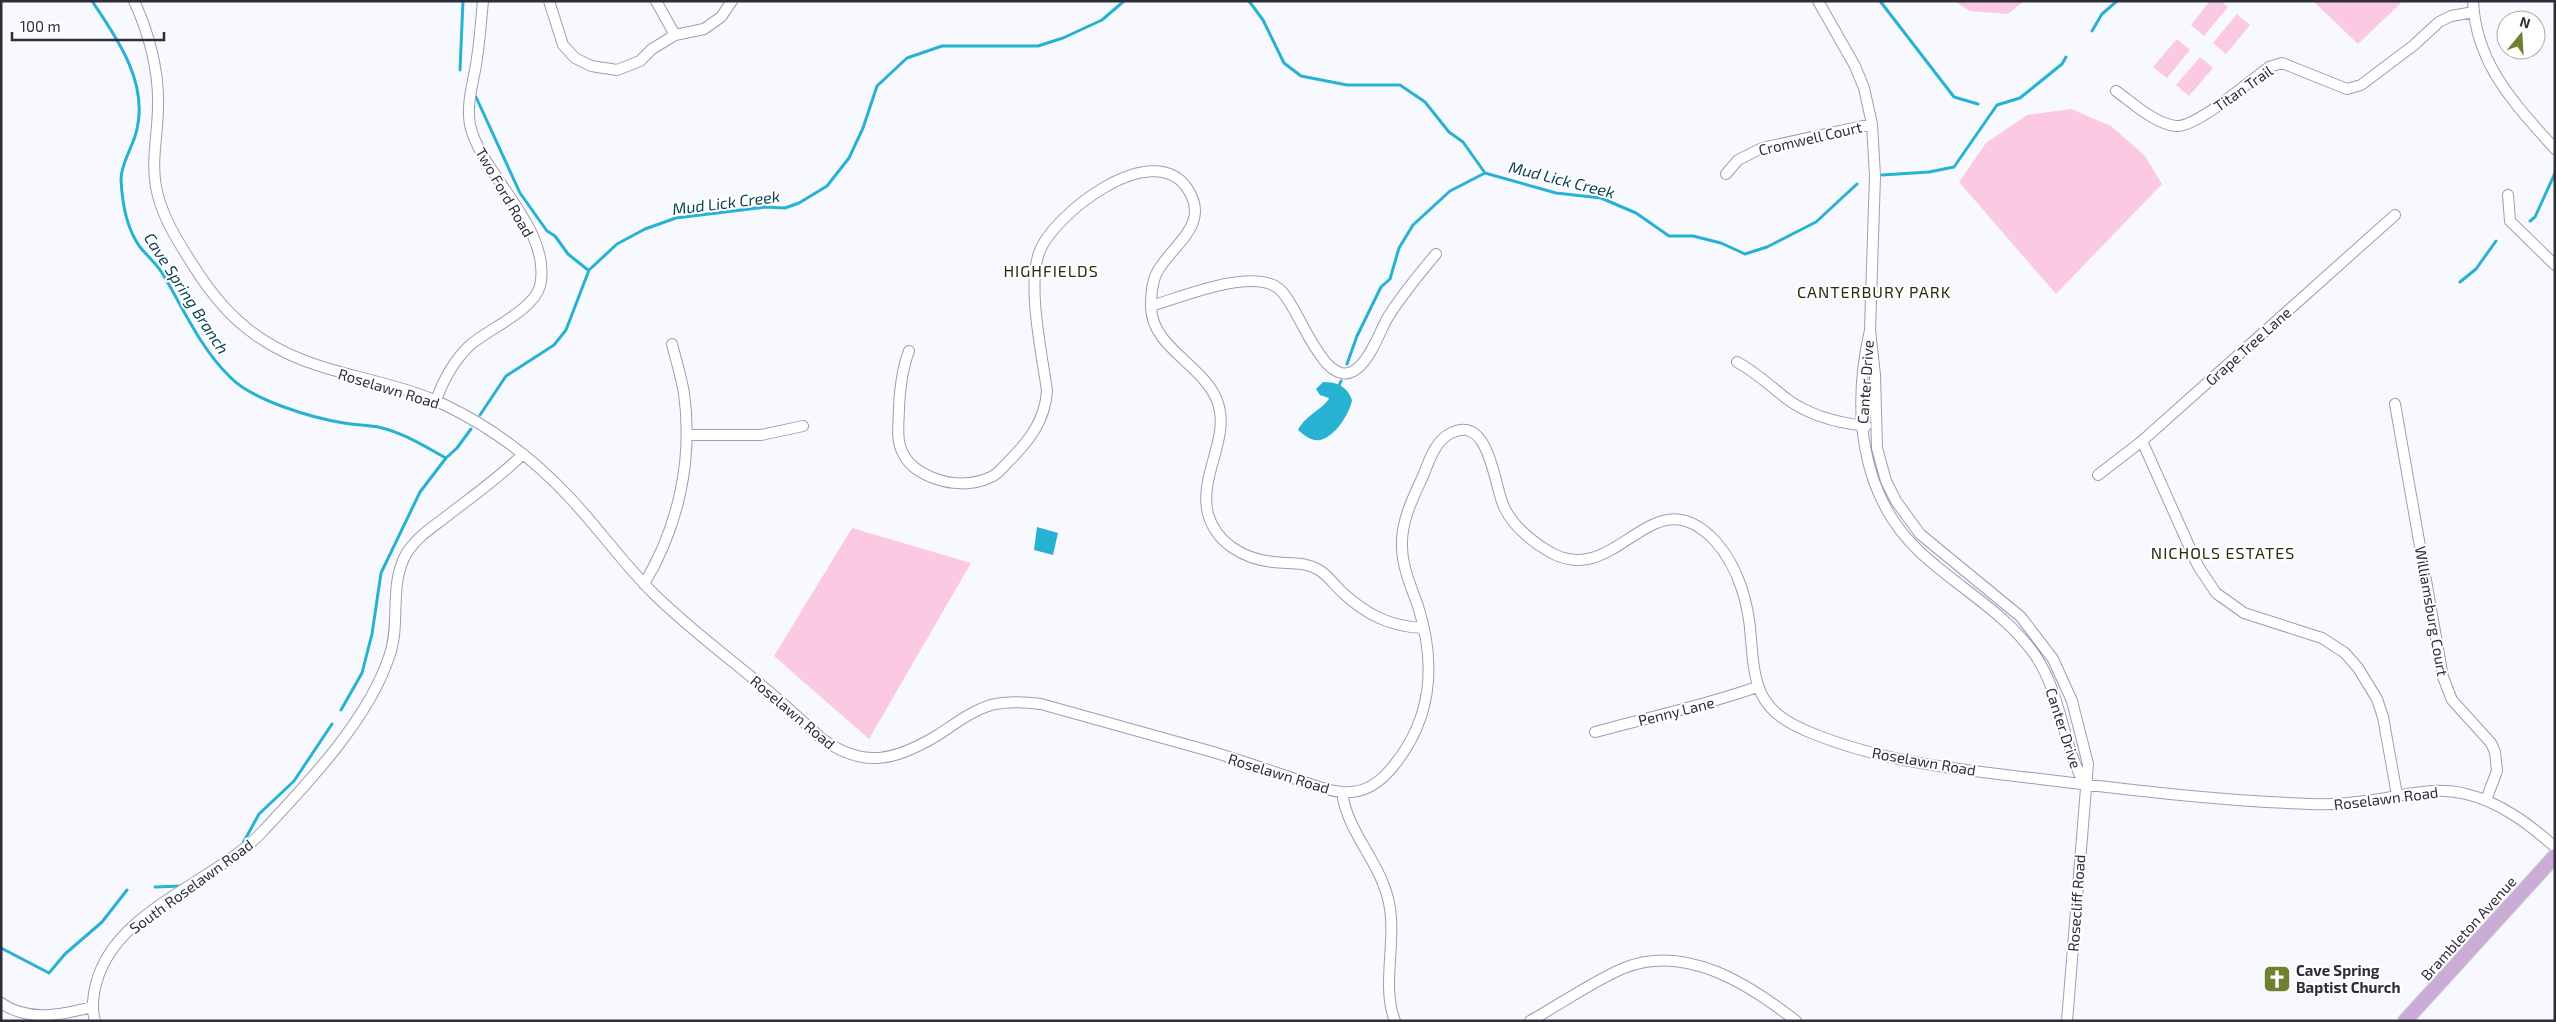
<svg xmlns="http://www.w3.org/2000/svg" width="2556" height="1022" font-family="'Exo 2',sans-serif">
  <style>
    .green { fill: #fbc9e2 }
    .water { fill: #27b2d3 }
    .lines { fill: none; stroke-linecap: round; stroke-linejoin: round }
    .stream { stroke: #27b2d3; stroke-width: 3 }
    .minor-casing { stroke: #9d9eb6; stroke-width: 12 }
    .major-casing { stroke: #d5d5d7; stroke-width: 16 }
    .minor { stroke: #fff; stroke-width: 10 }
    .major { stroke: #caacd6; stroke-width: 14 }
    .labels { text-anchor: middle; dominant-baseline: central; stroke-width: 4; stroke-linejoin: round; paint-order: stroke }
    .street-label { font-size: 15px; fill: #2d2e38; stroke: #fff }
    .poi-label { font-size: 15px; font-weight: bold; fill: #2d2e38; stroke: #fff; text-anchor: start }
    .water-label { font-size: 16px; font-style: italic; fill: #0a4452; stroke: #fff }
    .neighbourhood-label { font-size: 16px; letter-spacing: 1px; fill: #252f09; stroke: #fff }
  </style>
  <rect width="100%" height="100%" fill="#f8f9fe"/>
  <path class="green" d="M1954,1h70l-16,13 -38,-3z
    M2210,1h11l7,6 -24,29 -13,-11z
    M2313,1h90l-45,43z
    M2237,14l13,11 -24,29 -13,-11z
    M2177,39l13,11 -23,28 -14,-11z
    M2200,57l13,11 -24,28 -13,-11z
    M2071,109l40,17 34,30 17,28 -106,110 -97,-112 27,-39 41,-28z
    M852,528l119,35 -102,176 -95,-83z"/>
  <path class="water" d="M1323,382c14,0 24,4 29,18 -2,13 -17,37 -32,40 -8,2 -16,-5 -22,-10 7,-15 28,-23 31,-32l-9,-3 -4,-6z
    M1037,527l21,6 -5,22 -19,-5z"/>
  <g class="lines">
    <path class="stream" d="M92,1c25,37 56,81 45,128 -3,16 -16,34 -16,50 1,23 5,49 19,68 8,10 18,18 24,29 20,34 37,73 66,101 22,23 82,41 114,46 11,2 23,2 34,4 24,5 46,19 68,31
      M1249,1l14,19 21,43 17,13 46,9h53l25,17 24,30 14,10 22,31 71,20 45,5 35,15 33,23h24l28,7 24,11 22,-7 49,-25 41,-38
      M1880,1l74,96 24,7
      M2092,31l10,-17 15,-13
      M460,70l3,-69
      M476,97l44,96 27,38 8,5 13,18 20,16
      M1882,175l47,-3 25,-5 43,-62 23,-7 42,-34 4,-7
      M2530,221l5,-4 20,-44
      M2460,282l16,-13 20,-28
      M1347,364l10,-28 24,-49 9,-8 9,-31 14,-23 37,-34 35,-18
      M1338,388l3,-7
      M480,415l26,-39 48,-31 12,-15 23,-60 28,-26 28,-15 31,-11 89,-11 20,1 14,-5 28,-17 22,-28 14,-30 14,-42 30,-28 35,-12h96l25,-8 39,-18 22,-19
      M341,710l21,-37 10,-39 9,-61 39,-81 26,-34 11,-10 14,-19
      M242,845l17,-31 35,-33 38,-57
      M155,887l27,-1
      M1,948l48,25 16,-19 37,-32 25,-32"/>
    <g class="minor-casing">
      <path id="minor" d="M134,1c15,32 25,70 24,105 0,27 -7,54 -2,81 5,28 22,55 37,78 34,55 72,85 133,103 40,12 82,19 119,37 48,23 90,55 126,94 28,30 52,64 82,94 33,33 71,61 107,91 21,17 41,36 61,54 42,31 74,23 117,-3 17,-11 33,-24 53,-30 17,-4 34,-3 50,-1 57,16 115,32 172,48 26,8 53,17 79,26 17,5 33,13 51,14 23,2 39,-11 52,-28 38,-48 41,-101 23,-158 -7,-19 -16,-40 -16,-60 -1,-25 11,-48 21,-70 6,-15 12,-35 28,-43 39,-19 43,53 53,74 9,19 26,33 44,44 69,42 103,-80 168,-9 23,26 33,63 35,97 4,54 10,74 63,95 72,29 150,36 226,45 90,11 180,22 271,25 21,1 41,-1 62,-4 33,-5 60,-14 93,-6 34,8 63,30 89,53
        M549,1l14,44 12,13 16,8 26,4 23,-9 12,-12 23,-14 29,-6 17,-12 11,-16
        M656,1l19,34
        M1818,1l37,65 9,22 8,36 3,52 -5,154
        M2473,1c3,64 42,103 82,148
        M2116,91c17,12 39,33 60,35 20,2 75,-46 93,-59l13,-4 65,26 14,-4 53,-40 25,-23 12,-6 23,-4
        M1726,174l12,-14 24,-12 110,-24
        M2508,195l2,26 45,44
        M1151,306c31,-9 100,-38 127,-18 21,14 47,113 82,78 13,-13 19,-33 28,-49 14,-22 31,-43 48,-63
        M909,351c-7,18 -9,37 -10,56 0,13 -3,30 2,42 6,15 16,22 30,28 19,8 41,9 60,0 7,-3 11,-9 17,-15 21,-21 37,-41 39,-71 -5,-37 -20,-104 -8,-138 13,-38 113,-116 148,-65 23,34 -9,53 -26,78 -9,11 -10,27 -10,41 1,40 49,56 65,91 17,38 -18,76 -8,116 8,29 36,45 65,48 17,2 30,-1 46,8 10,6 16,16 24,23 24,22 48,34 81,35
        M1737,362c19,10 33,24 50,37 23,17 51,24 79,27
        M436,401c7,-21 17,-39 33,-55 19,-17 64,-35 71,-60 13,-57 -59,-111 -70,-161 -4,-23 4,-44 7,-67 3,-19 4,-38 6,-57
        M2395,404l48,273 9,23 39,43 4,9 2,19 -11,29
        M687,435h74l42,-9
        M2142,441l56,125 18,27 28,20 78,25 23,15 13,15 19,31 6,18 14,78
        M2098,475l44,-34 253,-226
        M644,584c35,-58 49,-125 40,-191 -3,-17 -8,-33 -12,-49
        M1595,732c55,-15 108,-26 162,-45
        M1342,792c5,41 39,70 47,111 8,38 -8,83 6,118
        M1,1003c27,19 60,12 91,4
        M95,1021c-4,-13 -2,-25 1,-37 19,-75 118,-100 167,-153 45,-48 107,-113 127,-177 11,-33 -2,-72 18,-103 10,-15 25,-24 39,-35 26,-20 53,-39 76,-62
        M1530,1021c29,-16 65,-41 94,-53 62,-25 126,17 172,53
        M2067,1021l21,-257 -16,-63 -19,-42 -32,-42 -101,-83 -24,-33 -10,-20 -9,-33 -2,-73 -5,-45c-18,78 -11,165 50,222 37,35 85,60 115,103 27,40 27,89 50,130"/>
    </g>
    <g class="major-casing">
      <path id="major" d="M2405,1021l150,-165"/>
    </g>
    <use href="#minor" class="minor"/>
    <use href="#major" class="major"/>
  </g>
  <defs>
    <g id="church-square" transform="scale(1.4375)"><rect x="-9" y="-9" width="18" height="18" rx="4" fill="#6c8132" stroke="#fff"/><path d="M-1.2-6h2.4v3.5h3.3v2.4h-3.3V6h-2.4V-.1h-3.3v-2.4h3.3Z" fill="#fff"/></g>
  </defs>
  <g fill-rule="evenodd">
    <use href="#church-square" x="2277" y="979"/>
  </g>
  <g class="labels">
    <g class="street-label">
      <text transform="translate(2243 88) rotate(-35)">Titan Trail</text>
      <text transform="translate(1810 138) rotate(-13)">Cromwell Court</text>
      <text transform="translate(505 192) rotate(60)">Two Ford Road</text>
      <text transform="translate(2248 346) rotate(-42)">Grape Tree Lane</text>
      <text transform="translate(1865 382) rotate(-86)">Canter Drive</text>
      <text transform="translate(389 388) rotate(17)">Roselawn Road</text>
      <text transform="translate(2432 611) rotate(80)">Williamsburg Court</text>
      <text transform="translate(1676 711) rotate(-14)">Penny Lane</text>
      <text transform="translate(793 712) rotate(40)">Roselawn Road</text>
      <text transform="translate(2064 728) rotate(72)">Canter Drive</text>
      <text transform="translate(1924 761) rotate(10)">Roselawn Road</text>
      <text transform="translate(1279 773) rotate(17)">Roselawn Road</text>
      <text transform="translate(2386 798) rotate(-7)">Roselawn Road</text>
      <text transform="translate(191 886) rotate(-36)">South Roselawn Road</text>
      <text transform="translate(2076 903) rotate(-86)">Rosecliff Road</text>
      <text transform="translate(2468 928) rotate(-48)">Brambleton Avenue</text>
    </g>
    <g class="poi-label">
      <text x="2296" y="970">Cave Spring<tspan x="2296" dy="17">Baptist Church</tspan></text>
    </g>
    <g class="water-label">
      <text transform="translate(1562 179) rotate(14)">Mud Lick Creek</text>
      <text transform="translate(726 202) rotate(-7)">Mud Lick Creek</text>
      <text transform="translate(187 293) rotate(57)">Cave Spring Branch</text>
    </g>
    <g class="neighbourhood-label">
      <text x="1051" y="270">HIGHFIELDS</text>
      <text x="1874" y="291">CANTERBURY PARK</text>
      <text x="2223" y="552">NICHOLS ESTATES</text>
    </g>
  </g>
  <rect width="2556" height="1022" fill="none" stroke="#2d2e38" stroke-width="5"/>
  <g transform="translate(2521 35) rotate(18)"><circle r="24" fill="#ffffff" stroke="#ababaf"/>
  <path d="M0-4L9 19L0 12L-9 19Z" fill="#6c8132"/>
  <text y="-8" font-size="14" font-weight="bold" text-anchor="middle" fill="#2d2e38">N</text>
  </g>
  <path d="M12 32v8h152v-8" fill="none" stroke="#2d2e38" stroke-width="2.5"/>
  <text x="20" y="32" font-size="15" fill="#2d2e38" stroke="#ffffff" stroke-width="4" paint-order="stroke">100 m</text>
</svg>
